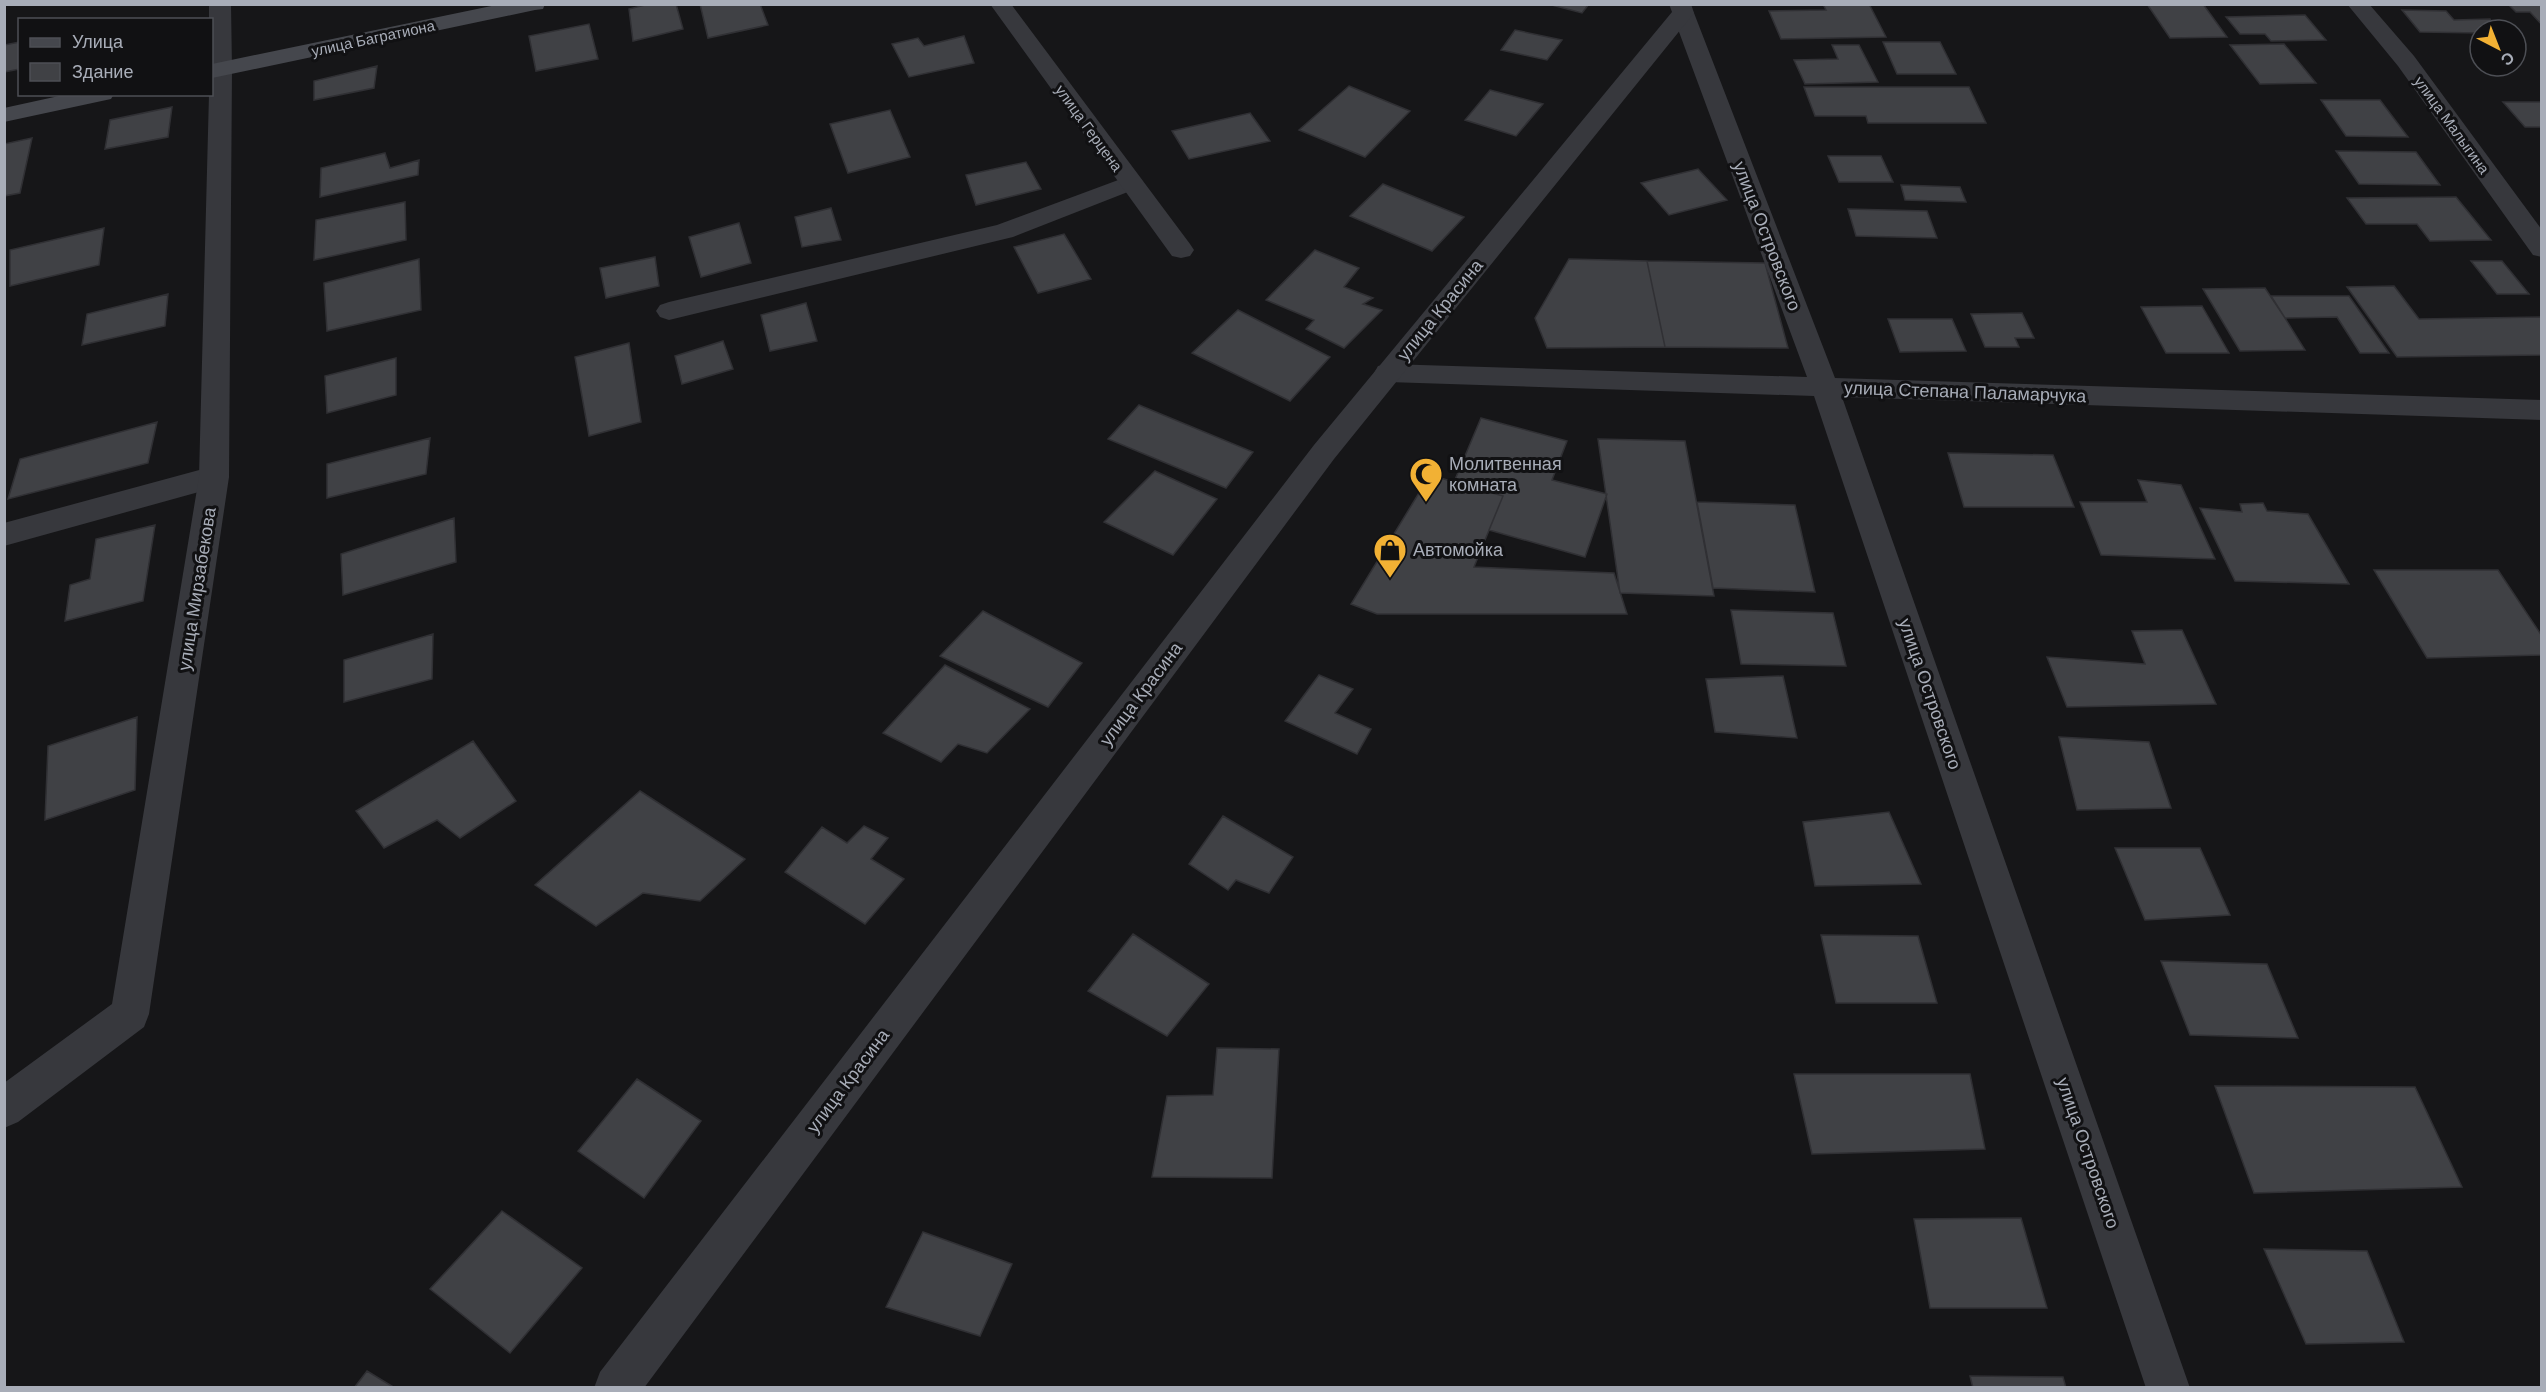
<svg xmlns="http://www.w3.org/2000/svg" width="2546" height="1392" font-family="Helvetica,sans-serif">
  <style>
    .building { fill: #404145; stroke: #303034; stroke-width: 1.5 }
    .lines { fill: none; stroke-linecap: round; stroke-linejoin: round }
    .service { fill: #37383d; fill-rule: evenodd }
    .minor { fill: #37383d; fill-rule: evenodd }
    .tertiary { fill: #37383d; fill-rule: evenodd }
    .secondary { fill: #45474d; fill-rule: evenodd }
    .labels { text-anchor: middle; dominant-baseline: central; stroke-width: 6; stroke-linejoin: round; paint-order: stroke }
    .far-street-label { font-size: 15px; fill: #a8adb8; stroke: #111113 }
    .street-label { font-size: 18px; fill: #a8adb8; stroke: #111113 }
    .poi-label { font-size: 18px; fill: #a8adb8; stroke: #111113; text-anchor: start }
  </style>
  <rect width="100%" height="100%" fill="#161618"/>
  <path class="building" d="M649,4h27l7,25 -50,12 -4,-32z
    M700,4h60l8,21 -60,13z
    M1548,4h41l-7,9z
    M1823,4h46l17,33 -105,2 -12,-28 57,-1z
    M2147,4h56l24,33 -57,1z
    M2508,4h34v21l-12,-13h-14z
    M2402,10l44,1 8,9 36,-1 7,11h-17v3l-60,-1z
    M2305,15l21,25 -55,1 -6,-7h-25l-14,-17z
    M589,24l9,35 -62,12 -7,-35z
    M1515,30l47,10 -15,20 -46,-10z
    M964,36l10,27 -65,14 -17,-33 26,-6 6,8z
    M20,42v27l-16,3v-27z
    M1883,42h57l16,32h-59z
    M2284,44l32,39 -56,1 -30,-39z
    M1832,45h27l19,37 -73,2 -11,-24 44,-1z
    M377,66l-3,22 -60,12v-19z
    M1349,86l61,25 -45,46 -66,-27z
    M1804,87h165l17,36h-118l-2,-7h-51z
    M1490,90l53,14 -27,32 -51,-16z
    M2321,100h59l28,37 -62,-1z
    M2503,102h39v25h-17z
    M172,107l-4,30 -63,12 5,-29z
    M890,110l20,47 -62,16 -18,-49z
    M1250,113l20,28 -81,18 -17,-28z
    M32,138l-12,55 -16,3v-52z
    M2336,151l80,1 24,33 -81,-1z
    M385,153l5,15 29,-8 -1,15 -98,22 1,-29z
    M1828,156h53l12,26h-54z
    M1026,162l15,27 -65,16 -10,-30z
    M1698,169l29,31 -58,15 -28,-32z
    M1383,184l81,33 -32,34 -82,-35z
    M1901,185l59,2 6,15 -61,-2z
    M2456,197l35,43 -61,1 -13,-17h-51l-19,-26z
    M405,202l1,38 -92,20 2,-40z
    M831,208l10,32 -39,7 -7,-30z
    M1848,209l79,2 10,27 -81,-2z
    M739,223l12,40 -50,14 -12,-40z
    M104,228l-5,37 -89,21v-36z
    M1064,234l27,45 -53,14 -24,-46z
    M1315,250l44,18 -15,19 29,11 -10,6 19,6 -38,38 -38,-19 8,-9 -48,-20z
    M655,257l4,29 -53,12 -6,-30z
    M419,259l2,51 -94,21 -3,-48z
    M1569,259l78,2 18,86 -118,1 -12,-30z
    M1647,261l118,2 23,85 -123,-1z
    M2471,261h31l27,33h-32z
    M2394,286l25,33 123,-2v38l-145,2 -50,-70z
    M2265,288l20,30 20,32 -65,1 -37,-62z
    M168,294l-3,32 -83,19 5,-31z
    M2271,296h78l40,57h-29l-23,-36 -52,1z
    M806,303l11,38 -47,10 -9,-36z
    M2202,306l27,47h-63l-25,-46z
    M1238,310l92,47 -40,44 -98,-48z
    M2022,313l12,25h-19l4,9h-34l-14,-33z
    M1888,319h64l14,32 -66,1z
    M723,341l10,28 -51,15 -7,-28z
    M629,343l12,79 -52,14 -14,-79z
    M396,358v37l-69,18 -2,-37z
    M1139,405l114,47 -27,36 -118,-49z
    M1481,418l86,23 -15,39 55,14 -22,63 -96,-27 14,-34 -49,-14z
    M157,422l-9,41 -140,36 12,-40z
    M430,438l-4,36 -99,24v-34z
    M1598,439l87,2 29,155 -94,-3z
    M1948,453l105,2 21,52h-110z
    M1155,471l62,28 -44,56 -69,-33z
    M1430,475l73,21 -29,71 140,6 13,41h-250l-26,-10z
    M2138,480l43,5 34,74 -114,-4 -21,-53h67z
    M1697,502l98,3 20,87 -102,-4z
    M2263,503l4,8 41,3 41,70 -114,-3 -35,-73 42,4 -2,-8z
    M454,518l2,44 -113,33 -2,-41z
    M155,525l-12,76 -78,20 5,-36 20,-6 6,-40z
    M2374,570h124l44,66v19l-115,3z
    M1731,610l102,3 13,53 -105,-2z
    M983,611l99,52 -34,44 -108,-51z
    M2182,630l34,74 -149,3 -20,-50 98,7 -13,-33z
    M433,634l-1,45 -88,23v-42z
    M945,665l85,44 -43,44 -29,-9 -17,18 -58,-29z
    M1319,675l34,14 -18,24 36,16 -14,25 -72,-33z
    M1783,676l14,62 -82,-6 -9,-53z
    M137,717l-2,73 -90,30 3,-74z
    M2059,737l90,5 22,66 -94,2z
    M473,741l43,60 -56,37 -23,-18 -53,28 -28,-37z
    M640,791l105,68 -45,42 -57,-8 -47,33 -61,-41z
    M1889,812l32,72 -106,2 -12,-64z
    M1223,816l70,41 -24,36 -33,-13 -8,10 -39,-26z
    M864,826l24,12 -17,21 33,20 -39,45 -80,-52 37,-45 25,16z
    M2115,848h85l30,67 -85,5z
    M1133,934l76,50 -42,52 -79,-45z
    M1821,935l97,1 19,67h-101z
    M2161,961l106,3 31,74 -108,-3z
    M1217,1048l62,1 -7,129 -120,-1 15,-81 46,-1z
    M1794,1074h176l15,75 -173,5z
    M637,1079l64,42 -57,77 -66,-47z
    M2215,1086l200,1 47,100 -208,6z
    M502,1211l80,57 -72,85 -80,-64z
    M2021,1218l26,90h-117l-16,-89z
    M923,1232l89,32 -32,72 -94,-29z
    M2264,1249l103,2 37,91 -98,2z
    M367,1371l28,17h-41z
    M1970,1376l93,1 3,11h-93z"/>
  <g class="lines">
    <path class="service" d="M1129,176l9,2 3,5 -3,5 -125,49 -344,83 -9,-3 -4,-6 4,-6 9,-3 328,-77z
      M214,466l10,3 5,8 -5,8 -220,61v-23z"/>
    <path class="minor" d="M209,4h22l1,65 -3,408 -80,537 -5,13 -126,95 -14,6v-45l108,-79 87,-527 10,-383h3v-74h-3z
      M990,4h21l179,240 4,6 -4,6 -9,2 -9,-2z
      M2347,4h22l45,52 128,174v27l-9,-2 -135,-189z
      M1683,7l8,1 3,5 141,365 707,22v20l-700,-23 348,991h-44l-332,-992 -426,-14 -10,-2 -4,-7 4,-7 10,-2 419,13 -135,-364 3,-5z"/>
    <path class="tertiary" d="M1669,4h22l3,9 -360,446 -690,929h-50l6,-16 714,-927 358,-433z"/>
    <path class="secondary" d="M501,4h44l-2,5 -8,1 -323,68v-14z
      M68,94h46l-3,5 -107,23v-14z"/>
  </g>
  <defs>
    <g id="mosque-pin" transform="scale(1.725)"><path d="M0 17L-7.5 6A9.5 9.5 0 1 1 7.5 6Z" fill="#f2b134" stroke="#111113"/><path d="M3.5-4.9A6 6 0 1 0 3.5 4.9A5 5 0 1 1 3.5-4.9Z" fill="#111"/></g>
    <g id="shop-pin" transform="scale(1.725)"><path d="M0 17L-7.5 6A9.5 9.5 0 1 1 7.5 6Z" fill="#f2b134" stroke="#111113"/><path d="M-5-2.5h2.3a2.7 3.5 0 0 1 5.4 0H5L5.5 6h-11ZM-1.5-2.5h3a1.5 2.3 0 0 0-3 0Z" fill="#111"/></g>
  </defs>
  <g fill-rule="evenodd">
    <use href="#mosque-pin" x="1426" y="474"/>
    <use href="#shop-pin" x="1390" y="550"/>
  </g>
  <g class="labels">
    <g class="far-street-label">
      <text transform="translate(373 38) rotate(-12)">улица Багратиона</text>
      <text transform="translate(2452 125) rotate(54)">улица Малыгина</text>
      <text transform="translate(1089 128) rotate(54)">улица Герцена</text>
    </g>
    <g class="street-label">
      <text transform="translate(1767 236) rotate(69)">улица Островского</text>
      <text transform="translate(1440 310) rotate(-51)">улица Красина</text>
      <text transform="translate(1965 392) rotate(2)">улица Степана Паламарчука</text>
      <text transform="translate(197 589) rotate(-81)">улица Мирзабекова</text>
      <text transform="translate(1141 694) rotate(-53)">улица Красина</text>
      <text transform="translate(1930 694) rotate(71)">улица Островского</text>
      <text transform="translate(848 1081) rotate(-53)">улица Красина</text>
      <text transform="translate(2088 1153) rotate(71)">улица Островского</text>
    </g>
    <g class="poi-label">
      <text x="1449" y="464">Молитвенная<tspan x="1449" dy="21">комната</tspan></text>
      <text x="1413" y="550">Автомойка</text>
    </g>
  </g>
  <rect width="2546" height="1392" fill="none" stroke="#a8adb8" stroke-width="12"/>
  <rect x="18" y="18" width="195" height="78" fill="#111113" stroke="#4d4f55" stroke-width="1.5"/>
  <rect x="30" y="38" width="30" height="9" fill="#45474d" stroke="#4d4f55" stroke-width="1.5"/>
  <text x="72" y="48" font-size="18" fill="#a8adb8">Улица</text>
  <rect x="30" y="63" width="30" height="18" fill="#404145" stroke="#4d4f55" stroke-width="1.5"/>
  <text x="72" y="78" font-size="18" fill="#a8adb8">Здание</text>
  <g transform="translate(2498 48) rotate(138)"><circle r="28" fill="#111113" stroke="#4d4f55" stroke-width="1.5"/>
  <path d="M0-4.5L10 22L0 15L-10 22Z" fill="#f2b134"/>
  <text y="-9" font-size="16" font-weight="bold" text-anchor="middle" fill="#a8adb8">С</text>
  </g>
</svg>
